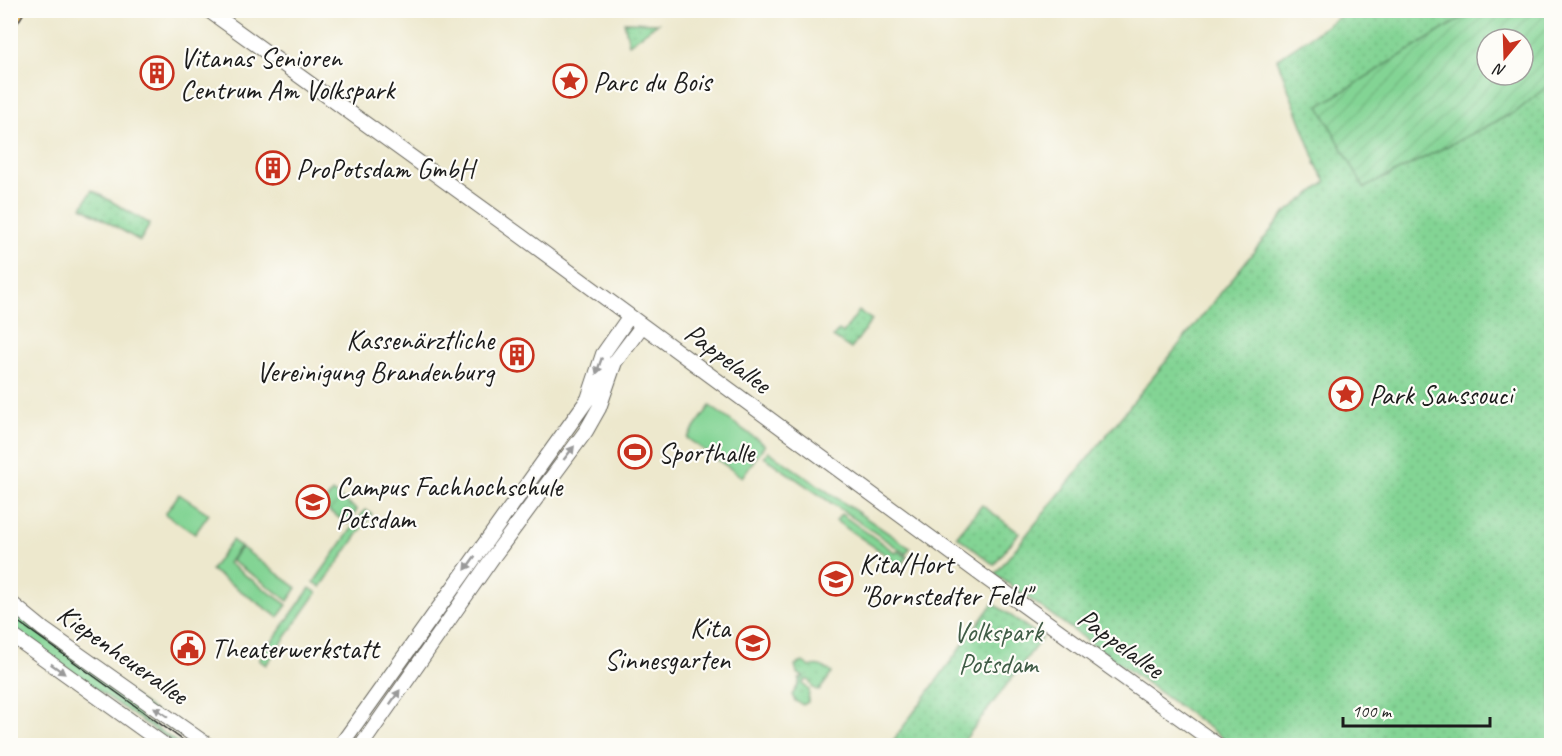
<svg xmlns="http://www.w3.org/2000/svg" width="1562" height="756" font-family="Caveat,sans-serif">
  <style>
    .grass { fill: #83d494; stroke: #507858; stroke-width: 1.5 }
    .park { fill: url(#park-dots); stroke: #507858; stroke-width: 1.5; fill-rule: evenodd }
    .garden { fill: url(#garden-furrows); stroke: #507858; stroke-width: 1.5; fill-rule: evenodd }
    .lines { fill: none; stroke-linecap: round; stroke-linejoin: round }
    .tertiary-casing { stroke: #65635a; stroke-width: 16 }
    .primary-casing { stroke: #65635a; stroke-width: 20 }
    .tertiary { stroke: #fff; stroke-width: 14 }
    .primary { stroke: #f2c26a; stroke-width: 16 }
    .tram { stroke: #1c1c1c; stroke-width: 1.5 }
    .oneway { fill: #999 }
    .labels { text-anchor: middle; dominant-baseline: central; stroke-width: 4.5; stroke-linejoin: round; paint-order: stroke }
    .poi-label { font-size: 28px; fill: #1c1c1c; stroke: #fdfcf7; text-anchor: start }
    .street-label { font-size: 28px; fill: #1c1c1c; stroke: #fdfcf7 }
    .park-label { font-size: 28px; fill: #405c46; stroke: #fdfcf7 }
  </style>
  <defs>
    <pattern id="park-dots" width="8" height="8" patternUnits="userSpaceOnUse" patternTransform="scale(1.5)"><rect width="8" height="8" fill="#83d494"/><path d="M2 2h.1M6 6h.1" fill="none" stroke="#71b57f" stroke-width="1.8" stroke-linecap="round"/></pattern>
    <pattern id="garden-furrows" width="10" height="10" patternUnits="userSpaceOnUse" patternTransform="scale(1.5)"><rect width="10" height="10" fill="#83d494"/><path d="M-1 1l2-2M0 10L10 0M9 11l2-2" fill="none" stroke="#71b57f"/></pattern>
  </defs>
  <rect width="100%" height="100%" fill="#fdfcf7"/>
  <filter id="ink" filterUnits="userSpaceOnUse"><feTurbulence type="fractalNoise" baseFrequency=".0167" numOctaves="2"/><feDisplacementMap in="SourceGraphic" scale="12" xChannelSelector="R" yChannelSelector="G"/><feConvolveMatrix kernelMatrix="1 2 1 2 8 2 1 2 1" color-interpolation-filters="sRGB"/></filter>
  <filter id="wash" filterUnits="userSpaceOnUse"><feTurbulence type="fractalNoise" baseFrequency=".008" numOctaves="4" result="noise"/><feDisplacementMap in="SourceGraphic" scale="24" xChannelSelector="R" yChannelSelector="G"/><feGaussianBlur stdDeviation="1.35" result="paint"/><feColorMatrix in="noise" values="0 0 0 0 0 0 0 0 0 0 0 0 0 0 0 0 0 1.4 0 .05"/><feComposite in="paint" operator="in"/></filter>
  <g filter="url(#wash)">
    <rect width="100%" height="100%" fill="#ede8cd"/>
    <path class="grass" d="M710,406l55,39 -23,32 -55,-39z
      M768,451l142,97 -4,6 -142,-97z
      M179,494l30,20 -14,20 -30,-20z
      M365,510l7,4 -51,73 -7,-5z
      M841,514l55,39 2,-2 9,6 -7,10 -9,-6 1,-2 -56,-38z
      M232,540l8,6 -12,17 59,42 -9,12 -67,-47z
      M241,547l56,41 -9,13 -32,-24 -25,-16z
      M310,588l7,5 -51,72 -7,-5z
      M10,607l175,126 -3,4 -40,-27 -3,5 39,28 -2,2 -165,-116z"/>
    <path class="park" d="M1348,11h203v734h-318l-238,-171 289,-360 42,-32 -11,-19 1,-1 -39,-103zM1487,39h36v36h-36z
      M624,22l34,1 -29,21z
      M92,190l58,34 -10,17 -58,-34z
      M859,311l13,9 -21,29 -18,-12 6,-7 4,3z
      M982,505l37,28 -25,32 -37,-29z
      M993,603l49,35 -81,107h-71z
      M803,662l7,5c8,-4 15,0 22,6l-13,18 -6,-3 -4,-8h-4l-2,4 6,6 -1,12 -5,3 -8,-4 -3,-6 7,-11v-5l5,-2 -7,-4 -2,-8z"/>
    <path class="garden" d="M1473,11h78v72l-34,28 -153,77 -45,-82zM1487,39h36v36h-36z
      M332,492l25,18 -9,14 -26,-18z"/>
  </g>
  <g filter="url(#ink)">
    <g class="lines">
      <g class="tertiary-casing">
        <path id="tertiary" d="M208,10l313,226 466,343 232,167
          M10,602l33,27 166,117
          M10,634l156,112
          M340,746l248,-347 15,-45 26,-37
          M361,746l132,-189 93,-126 13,-23 16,-46 27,-36"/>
      </g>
      <g class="primary-casing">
        <path id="primary" d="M10,18l5,-8"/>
      </g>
      <use href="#tertiary" class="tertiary"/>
      <use href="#primary" class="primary"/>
      <path class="tram" d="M10,616l181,130"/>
    </g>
    <defs><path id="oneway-solid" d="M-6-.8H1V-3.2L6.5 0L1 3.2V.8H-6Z" transform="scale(1.5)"/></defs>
    <g class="oneway">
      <use href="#oneway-solid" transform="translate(599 366) rotate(109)"/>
      <use href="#oneway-solid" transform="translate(569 453) rotate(-52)"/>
      <use href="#oneway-solid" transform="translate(470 563) rotate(126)"/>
      <use href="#oneway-solid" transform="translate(58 669) rotate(36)"/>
      <use href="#oneway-solid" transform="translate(395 697) rotate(-55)"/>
      <use href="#oneway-solid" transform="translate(161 712) rotate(-145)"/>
    </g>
  </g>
  <defs>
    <g id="building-ring" transform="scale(1.725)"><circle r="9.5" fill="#fdfcf7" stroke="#c8321e" stroke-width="1.5"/><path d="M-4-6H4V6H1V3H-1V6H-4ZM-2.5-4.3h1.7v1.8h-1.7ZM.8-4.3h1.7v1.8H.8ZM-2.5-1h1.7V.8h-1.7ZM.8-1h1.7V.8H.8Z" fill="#c8321e"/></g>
    <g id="sight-ring" transform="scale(1.725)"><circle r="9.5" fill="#fdfcf7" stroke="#c8321e" stroke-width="1.5"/><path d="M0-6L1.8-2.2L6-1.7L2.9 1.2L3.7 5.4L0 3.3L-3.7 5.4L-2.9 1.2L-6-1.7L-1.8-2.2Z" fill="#c8321e"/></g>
    <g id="stadium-ring" transform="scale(1.725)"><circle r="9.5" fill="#fdfcf7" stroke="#c8321e" stroke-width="1.5"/><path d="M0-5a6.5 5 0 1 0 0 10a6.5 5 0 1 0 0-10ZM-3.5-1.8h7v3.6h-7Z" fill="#c8321e"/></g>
    <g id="university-ring" transform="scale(1.725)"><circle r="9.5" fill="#fdfcf7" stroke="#c8321e" stroke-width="1.5"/><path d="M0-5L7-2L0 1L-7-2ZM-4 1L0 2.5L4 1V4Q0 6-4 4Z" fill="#c8321e"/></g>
    <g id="school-ring" transform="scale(1.725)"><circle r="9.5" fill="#fdfcf7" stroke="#c8321e" stroke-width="1.5"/><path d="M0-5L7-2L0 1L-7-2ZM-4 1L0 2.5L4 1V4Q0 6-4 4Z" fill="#c8321e"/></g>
    <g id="civic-ring" transform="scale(1.725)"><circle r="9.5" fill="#fdfcf7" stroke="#c8321e" stroke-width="1.5"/><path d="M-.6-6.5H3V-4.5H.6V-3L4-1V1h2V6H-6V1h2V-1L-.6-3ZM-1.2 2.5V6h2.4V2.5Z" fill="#c8321e"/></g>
  </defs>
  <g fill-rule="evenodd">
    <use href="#building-ring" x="157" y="73"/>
    <use href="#sight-ring" x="570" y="81"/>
    <use href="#building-ring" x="273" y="168"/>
    <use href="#building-ring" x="517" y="355"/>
    <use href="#sight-ring" x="1346" y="394"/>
    <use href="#stadium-ring" x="635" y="452"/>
    <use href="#university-ring" x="313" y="502"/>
    <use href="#school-ring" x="836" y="579"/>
    <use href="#school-ring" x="753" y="643"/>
    <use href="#civic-ring" x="188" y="648"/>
  </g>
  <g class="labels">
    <g class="poi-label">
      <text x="180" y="57">Vitanas Senioren<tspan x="180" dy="32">Centrum Am Volkspark</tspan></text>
      <text x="593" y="81">Parc du Bois</text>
      <text x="296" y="168">ProPotsdam GmbH</text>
      <text x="494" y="339" text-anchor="end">Kassenärztliche<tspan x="494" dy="32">Vereinigung Brandenburg</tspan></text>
      <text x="1369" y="394">Park Sanssouci</text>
      <text x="658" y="452">Sporthalle</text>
      <text x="336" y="486">Campus Fachhochschule<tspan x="336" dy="32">Potsdam</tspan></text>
      <text x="859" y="563">Kita/Hort<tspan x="859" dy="32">"Bornstedter Feld"</tspan></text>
      <text x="730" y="627" text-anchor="end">Kita<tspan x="730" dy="32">Sinnesgarten</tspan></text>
      <text x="211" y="648">Theaterwerkstatt</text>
    </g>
    <g class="street-label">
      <text transform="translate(728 358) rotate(36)">Pappelallee</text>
      <text transform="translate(1121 643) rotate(36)">Pappelallee</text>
      <text transform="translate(123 654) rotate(35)">Kiepenheuerallee</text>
    </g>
    <g class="park-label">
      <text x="998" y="631">Volkspark<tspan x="998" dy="32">Potsdam</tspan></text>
    </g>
  </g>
  <rect width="1562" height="756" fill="none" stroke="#fdfcf7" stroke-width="36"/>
  <g transform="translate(1505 57) rotate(199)"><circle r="28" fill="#fdfcf7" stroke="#a3a29f" stroke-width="1.5"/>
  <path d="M0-4.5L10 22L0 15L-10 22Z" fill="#c8321e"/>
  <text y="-9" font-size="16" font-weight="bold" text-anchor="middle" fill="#1c1c1c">N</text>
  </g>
  <path d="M1343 717v9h147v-9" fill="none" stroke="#1c1c1c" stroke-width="3"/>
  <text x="1352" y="717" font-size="18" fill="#1c1c1c" stroke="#fdfcf7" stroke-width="4.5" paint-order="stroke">100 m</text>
</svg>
